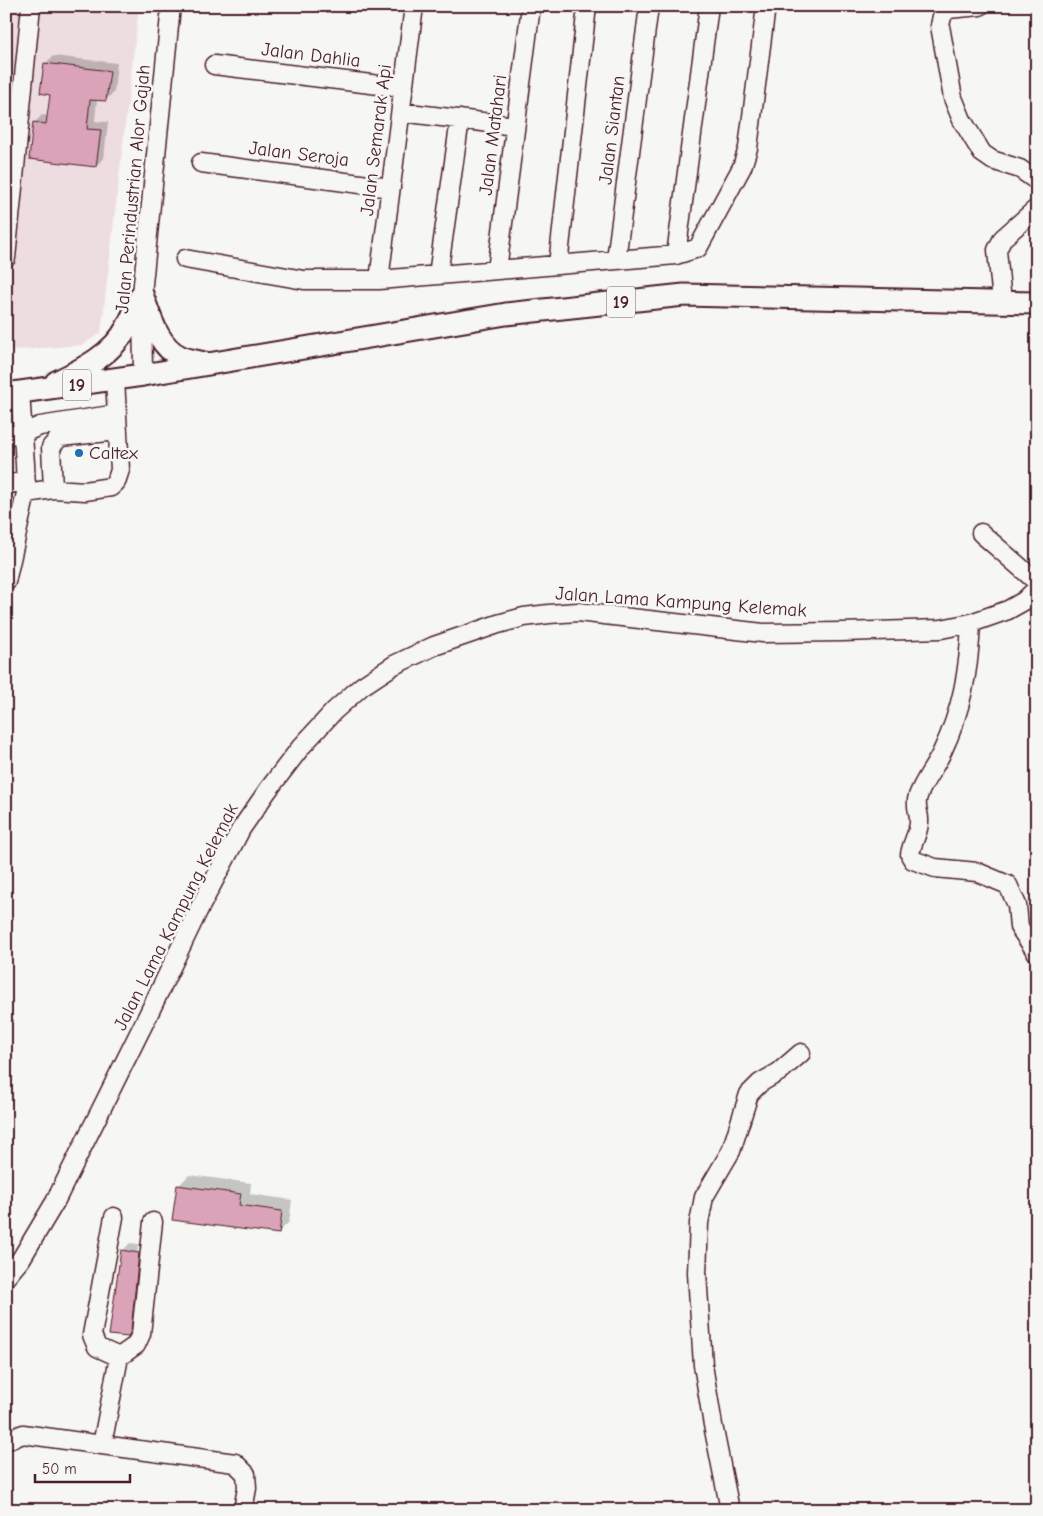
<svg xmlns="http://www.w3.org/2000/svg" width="1043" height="1516" font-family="'Comic Neue',sans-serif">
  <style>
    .built { fill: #eedde0 }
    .shadow { fill: #0003; fill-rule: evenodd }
    .building { fill: #daa3b7; stroke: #4a1f2b }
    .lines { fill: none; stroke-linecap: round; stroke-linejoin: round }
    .minor-casing { stroke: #4a1f2b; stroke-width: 21 }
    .major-casing { stroke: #4a1f2b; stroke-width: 25 }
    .minor { stroke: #f6f6f2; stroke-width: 18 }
    .major { stroke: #f6f6f2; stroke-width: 21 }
    .poi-dot { fill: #1f6fb2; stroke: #f6f6f2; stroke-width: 2 }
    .labels { text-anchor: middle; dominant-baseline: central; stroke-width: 5; stroke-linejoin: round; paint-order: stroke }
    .shield { fill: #f6f6f2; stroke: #7e6067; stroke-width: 1 }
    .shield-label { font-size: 18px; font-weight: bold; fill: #4a1f2b }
    .street-label { font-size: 19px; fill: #4a1f2b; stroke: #f6f6f2 }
    .poi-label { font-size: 19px; fill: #4a1f2b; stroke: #f6f6f2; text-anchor: start }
  </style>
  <rect width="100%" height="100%" fill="#f6f6f2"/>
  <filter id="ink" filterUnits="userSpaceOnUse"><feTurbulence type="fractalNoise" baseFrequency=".02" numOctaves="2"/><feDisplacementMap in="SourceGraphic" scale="10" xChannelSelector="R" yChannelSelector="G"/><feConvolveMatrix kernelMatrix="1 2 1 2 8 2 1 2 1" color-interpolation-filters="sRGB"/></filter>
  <g filter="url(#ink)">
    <path class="built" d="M6,6h133l-38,327 -19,12 -76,6z"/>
    <path class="shadow" d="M53,56l64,7 -3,29 -8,8 -9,-1 -2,22 13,1 -4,36 -8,8 -62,-43 8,-8 7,1 2,-22 -6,-30z
      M189,1175l62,8 -1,11 42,6 -3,22 -11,11 -100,-47z
      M130,1243l17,2 -11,83 -9,8 -5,-85zM138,1247h3l-9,82h-2z"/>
    <path class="building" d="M44,63l66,8 -4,30 -16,-1 -3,29 14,1 -5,37 -67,-8 4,-37 13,2 4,-29 -10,-2z
      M177,1185l64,9 -2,11 43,6 -3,23 -107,-14z
      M121,1250l18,3 -8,78 -3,6 -19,-2z"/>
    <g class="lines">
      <g class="minor-casing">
        <path id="minor" d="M980,6l-32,3 -6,7 -2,10 13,72 9,22 20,33 10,7 28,9 17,12
          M214,65l190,23
          M401,112l114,14
          M201,163l190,25
          M676,255l33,-249
          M6,258l25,-252
          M185,259l119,21h75l297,-25 22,-7 44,-81 6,-19 18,-142
          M616,260l33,-254
          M558,265l29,-259
          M497,270l34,-264
          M438,275l22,-156
          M379,280l35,-274
          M1002,302l-5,-52 6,-12 34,-30
          M143,375l-1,-81 29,-288
          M6,435l17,-2 17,-7 77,-12
          M6,484l20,-2
          M53,489l-2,-42 9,-10 58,-6
          M26,493l27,-4 32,2 26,-4 5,-5 4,-12 -5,-91
          M981,533l56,49
          M6,582l20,-89 -1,-29 -5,-72
          M971,623c-2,47 -9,87 -29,129 -7,15 -18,28 -24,44 -4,11 2,16 1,26 0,11 -8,22 -9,33l3,5 22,8 42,4 31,13 9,20 2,22 18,26
          M114,1217l-22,118 5,12 22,10
          M6,1277l15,-18 34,-57 95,-191 48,-100 43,-82 27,-39 33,-43 33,-36 28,-25 32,-21 40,-19 64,-22 26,-7 25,-3 29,-2 185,21 79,-1 99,-3 30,-6 37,-13 16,-9 13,-13
          M6,1441l17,-7 79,11 17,-88 17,-12 5,-11 12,-112
          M102,1445l133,18 11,11 1,14 -4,22
          M730,1510l-17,-85 -10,-60 -6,-92 2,-50 5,-26 27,-46 18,-57 11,-11 19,-11 22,-19"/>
      </g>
      <g class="major-casing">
        <path id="major" d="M142,294c8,22 16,53 39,63 7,3 15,4 23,6
          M56,382c27,-13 57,-28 71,-55 6,-11 10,-22 15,-33
          M6,394l137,-19 363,-61 178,-19 353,8"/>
      </g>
      <use href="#minor" class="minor"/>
      <use href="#major" class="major"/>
    </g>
  </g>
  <circle class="poi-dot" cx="79" cy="453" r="5"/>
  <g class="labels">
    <g class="shield">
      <rect x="607" y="286.5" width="28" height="31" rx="4"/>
      <rect x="63" y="369.5" width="28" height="31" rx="4"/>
    </g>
    <g class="shield-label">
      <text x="621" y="302">19</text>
      <text x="77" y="385">19</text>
    </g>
    <g class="street-label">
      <text transform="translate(311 55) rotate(7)">Jalan Dahlia</text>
      <text transform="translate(612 130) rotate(-83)">Jalan Siantan</text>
      <text transform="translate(493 135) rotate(-83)">Jalan Matahari</text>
      <text transform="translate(376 140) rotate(-83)">Jalan Semarak Api</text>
      <text transform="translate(299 154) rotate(7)">Jalan Seroja</text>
      <text transform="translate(133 189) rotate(-85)">Jalan Perindustrian Alor Gajah</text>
      <text transform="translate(681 602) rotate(4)">Jalan Lama Kampung Kelemak</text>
      <text transform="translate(176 917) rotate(-63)">Jalan Lama Kampung Kelemak</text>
    </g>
    <g class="poi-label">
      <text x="89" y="453">Caltex</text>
    </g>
  </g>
  <rect width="1043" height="1516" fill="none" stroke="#f6f6f2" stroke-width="25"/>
  <rect x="12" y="12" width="1018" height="1491" fill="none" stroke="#4a1f2b" stroke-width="2" filter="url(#ink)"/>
  <path d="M35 1474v8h95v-8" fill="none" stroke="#4a1f2b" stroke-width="2.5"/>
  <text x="42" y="1474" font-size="15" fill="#4a1f2b" stroke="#f6f6f2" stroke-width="4" paint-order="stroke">50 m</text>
</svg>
